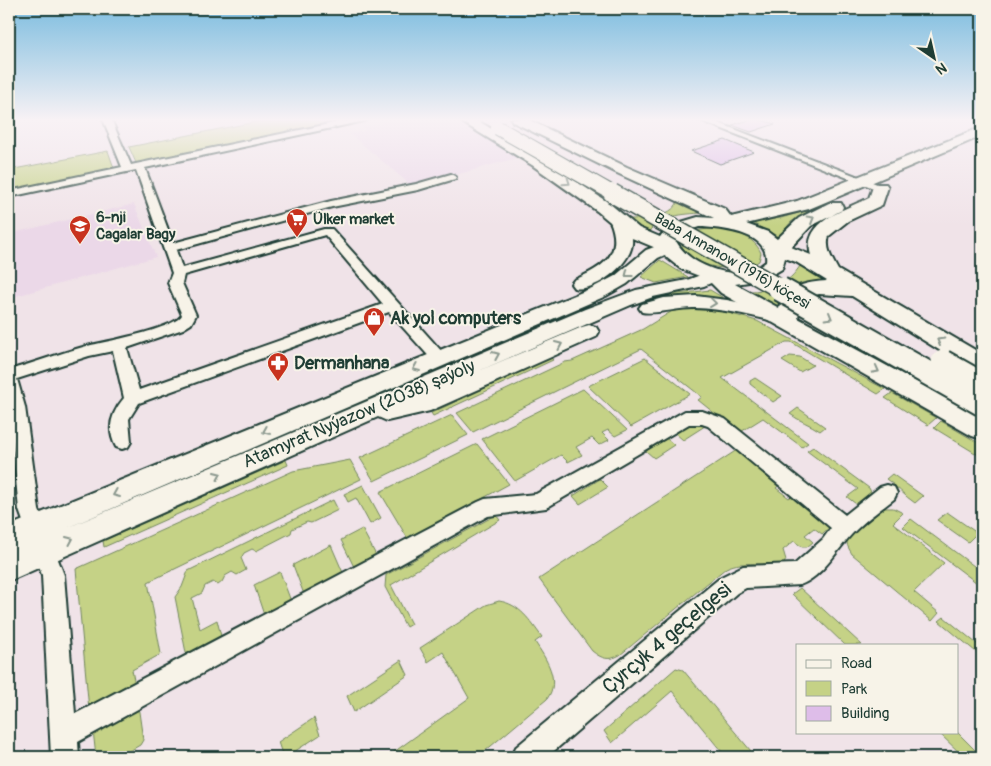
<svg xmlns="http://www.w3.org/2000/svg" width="991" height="766" font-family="Pangolin,sans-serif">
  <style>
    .built { fill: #ebd8e8 }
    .green { fill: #c5d286; stroke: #72885d }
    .building { fill: #debde9; stroke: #1f3d34 }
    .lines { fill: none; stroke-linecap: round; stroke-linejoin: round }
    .street-casing { stroke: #1f3d34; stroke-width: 4 }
    .secondary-casing { stroke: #1f3d34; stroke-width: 4 }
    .primary-casing { stroke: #1f3d34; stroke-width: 4 }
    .street { fill: #f7f3e8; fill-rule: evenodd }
    .secondary { fill: #f7f3e8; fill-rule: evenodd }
    .primary { fill: #f7f3e8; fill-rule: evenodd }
    .primary-bridge-far2-casing { stroke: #1f3d34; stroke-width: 16; stroke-linecap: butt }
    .primary-bridge-far1-casing { stroke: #1f3d34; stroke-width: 21; stroke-linecap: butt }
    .primary-bridge-casing { stroke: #1f3d34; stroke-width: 27; stroke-linecap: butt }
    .primary-bridge-far2 { stroke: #f7f3e8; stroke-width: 14 }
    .primary-bridge-far1 { stroke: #f7f3e8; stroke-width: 18 }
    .primary-bridge { stroke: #f7f3e8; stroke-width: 23 }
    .oneway { stroke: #8b988e }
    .labels { text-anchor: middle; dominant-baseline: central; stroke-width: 4; stroke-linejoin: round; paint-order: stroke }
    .far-poi-label { font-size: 15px; font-weight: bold; fill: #1f3d34; stroke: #f7f3e8; text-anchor: start }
    .far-street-label { font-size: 15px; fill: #1f3d34; stroke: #f7f3e8 }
    .poi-label { font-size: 18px; font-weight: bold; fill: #1f3d34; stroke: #f7f3e8; text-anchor: start }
    .street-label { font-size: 18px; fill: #1f3d34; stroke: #f7f3e8 }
    .near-street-label { font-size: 21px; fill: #1f3d34; stroke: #f7f3e8 }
  </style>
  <rect width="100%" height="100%" fill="#f0e3e8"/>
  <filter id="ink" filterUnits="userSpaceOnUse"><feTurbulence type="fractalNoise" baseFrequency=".02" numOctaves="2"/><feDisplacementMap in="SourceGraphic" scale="10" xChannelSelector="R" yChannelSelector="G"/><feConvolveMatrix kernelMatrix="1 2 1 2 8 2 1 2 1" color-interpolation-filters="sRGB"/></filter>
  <g filter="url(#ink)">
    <path class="built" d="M402,119h53l65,38 -107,30 -63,-53 17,-4 -4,-3z
      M134,204l22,53 -147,41v-64z"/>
    <path class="green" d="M270,119h81l-215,44 -7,-16z
      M108,151l6,17 -105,22v-20z
      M678,201l25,12c-19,1 -44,2 -55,20l-21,-14c15,0 45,-1 51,-18z
      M805,211l2,1 -16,10 -12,15 -29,-15 31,-4z
      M708,229c18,0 45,4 53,24l-2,8c-18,14 -72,8 -78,-18l13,-12z
      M660,260l28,17 -32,6 -15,-6z
      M801,264l28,18c-24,-2 -34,0 -51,17v10l-36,-18c25,1 47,-5 59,-27z
      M710,290l17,10 -26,-3h-30l-2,-2z
      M682,309l39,2 36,10 128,68 -7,5 -87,-52h-5l-64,36 86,65 -6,4 -39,-29 -24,15 -41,-33 4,-3 -61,-48 -168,83 -16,-19 108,-51 7,-1 71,-32 31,-19z
      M790,356l10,1 13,8 -13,7 -18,-11z
      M551,358l2,2 -120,56 -2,-3z
      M645,358l45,36 -59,33 -43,-41z
      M755,378l27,18 -9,6 -23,-18v-3z
      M583,389l44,41 -12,6 -7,-6 -6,3 7,7 -10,5 -7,-7 -16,9 6,8 -14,7 -7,-7 -46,26 -33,-42z
      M892,393l44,25 -8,7 -43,-27z
      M798,408l27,19 -5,4c-10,-7 -21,-10 -30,-17z
      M452,415l16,20 -94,46 -14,-23z
      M941,421l41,24v9l-2,2 -46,-28z
      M694,422l14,2 -25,16 -8,-7z
      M666,438l8,7 -20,13 -8,-7z
      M477,444l32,40 -101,55 -28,-47z
      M813,447l56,41 2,4 -15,12 -9,-7 11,-8 -51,-38z
      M740,448l42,35 -6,5 13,10 6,-5 35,34 -8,7 -8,-6 -9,7 8,7 -6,5h-5l-8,-6 -11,9 3,10 -3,5c-20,2 -38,-6 -57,3l-106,87c-11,6 -18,4 -28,-4l-53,-72z
      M286,460l2,5 -184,82 -1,-6z
      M350,460l11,19 -213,103 13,72 -29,16 3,15 -46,25 -13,-141 217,-98z
      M892,474l31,22 -8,7c-11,-7 -18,-17 -29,-24z
      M600,479l8,8 -28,17 -7,-8z
      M363,485l18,33 -11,6 -14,-26 -8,4 -4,-8z
      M333,500l5,10 -27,13 -4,-1 -15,7 -1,4 -35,18 -4,-2 -8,4 -3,5 5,12 -9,5 -5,-3 -7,4 -3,6 -4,3 -5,-3 -8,4 -3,7 -10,5 8,31 17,-9 5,20 -35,18 -12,-61 7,-10 6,-16z
      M883,508h10l10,5 -10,10 51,40 -30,29 25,21 -7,8 -80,-67c-2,-4 -5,-7 -5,-12 0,-8 29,-29 36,-34z
      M947,512l30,21 -9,9 -31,-22z
      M496,515l4,5 -109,65 20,39 -5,3 -21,-40 1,-12z
      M911,519l71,53 -1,14 -78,-59z
      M362,529l15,28 -22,12 -14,-29z
      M331,545l13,30 -39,22 -12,-32z
      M280,572l12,32 -27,14 -11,-33z
      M800,588l62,57h-17l-53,-51z
      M499,601c21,3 31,20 43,36l-7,5c11,17 26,38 12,57l-69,58h-91l82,-59 -26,-46 -15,10 -8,-14 66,-43z
      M944,617l38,31v9l-43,-36z
      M401,660l7,15 -54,37 -7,-16z
      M676,668l7,2 73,87h-30l-54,-66 -60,52 -8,-12z
      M138,705l5,35 -3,5 -21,12h-23l-3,-27z
      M314,718l6,17 -34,22h-3l-5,-15z
      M938,732h19l25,25h-18z"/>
    <path class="building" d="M753,119h5l17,5 -24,8 -19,-7z
      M725,140l29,12 -34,12 -29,-13z"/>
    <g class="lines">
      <g class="street-casing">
        <path id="street" d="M103,119h8l20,46 222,-46h15l-4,2 -219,47 28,75 158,-42 85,-17 35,-10 5,3 -1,2 -37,11 -86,17 -156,43 6,18 142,-39h8l112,125 3,4 -3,4 -5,1 -5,-1 -45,-50 -250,91 -10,16 2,23 -3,5 -6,2 -6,-2c-10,-18 -4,-35 8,-49l-11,-47 -24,5 -72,23 8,28 14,103 25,65 11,139 403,-212 7,-3 51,-5 149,-83h17l23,8 120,96 35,-28 7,-2 7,2 3,6 -3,6c-14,11 -30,22 -42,35 -16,17 -29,42 -52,51l-54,3 -9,5 -190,164h-35l4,-10 205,-170 22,-11 52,-2 28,-25 8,-11 -123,-102 -6,-2h-13l-143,84 -58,8 -410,226 1,15h-28l-9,-182 -23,-65 -10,-101v-39c25,-7 49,-16 74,-23 19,-5 90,-17 99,-32l-14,-32 4,-10 -36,-103 -127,27v-6l113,-24zM325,235l58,69 -244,86 -12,-42 56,-19 8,-5 5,-9 -14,-32 2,-8z
          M697,119h11l177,68 -5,3 -4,-1z"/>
      </g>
      <g class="secondary-casing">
        <path id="secondary" d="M618,216l6,2c5,7 9,17 8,26 -2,21 -38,49 -58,44l-3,-4 3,-4c28,-12 50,-25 36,-59l2,-3z
          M668,242l6,1 2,4 -2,4 -16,7 -31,26 -21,12 -537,231 516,-218 51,-19 51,-10 27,-10 6,1 3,4 -3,4 -16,7 -51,11 -22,8 -155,67 106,-45 7,-2 7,2 3,5 -3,5 -166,74 -43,10 -9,-4 -369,164v-29h2h-2v-26l583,-238 23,-12 31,-26z
          M696,296l31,4 54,11 3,4 -3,4 -7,2c-26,-6 -51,-12 -78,-13 -16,-1 -42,7 -54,4l-3,-4 3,-4 22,-6z"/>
      </g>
      <g class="primary-casing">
        <path id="primary" d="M460,119h15l67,40 67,44 30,25 21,9 8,-11 30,-9 16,1 -97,-45 -104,-51 -2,-3h16l100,48 98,42 6,8 66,-16 185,-74v9l-173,73 -63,15 22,8 9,7 22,-21 30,-15h12l2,4 -2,4 -30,15 -20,21 20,8c-10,-33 35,-46 58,-57l5,-14h12l2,3 -6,18 -34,16 -19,15c-4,12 3,23 9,34l144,84v19l-9,-2 -121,-75 -33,-2 -8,2 -10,6 -3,16 184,99v22l-10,-3 -251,-143 -14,-14 -26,-10 -15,-12 -3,-6 -36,-15 -30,-25 -65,-46 -70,-43zM699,227c22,1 71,5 67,35 -5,3 -9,7 -14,8 -25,9 -64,-6 -76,-29l5,-8zM785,258l11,4 31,19c-19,1 -44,5 -48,27l-44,-24 28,-4 19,-11z"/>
      </g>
      <use href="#street" class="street"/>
      <use href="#secondary" class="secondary"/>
      <use href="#primary" class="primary"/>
      <g class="primary-bridge-far2-casing">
        <path id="primary-bridge-far2" d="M498,128l116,66"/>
      </g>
      <g class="primary-bridge-far1-casing">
        <path id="primary-bridge-far1" d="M612,193l170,97"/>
      </g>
      <g class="primary-bridge-casing">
        <path id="primary-bridge" d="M780,289l202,115
          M943,362l39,22"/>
      </g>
      <use href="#primary-bridge-far2" class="primary-bridge-far2"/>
      <use href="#primary-bridge-far1" class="primary-bridge-far1"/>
      <use href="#primary-bridge" class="primary-bridge"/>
    </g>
    <defs><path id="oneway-chevron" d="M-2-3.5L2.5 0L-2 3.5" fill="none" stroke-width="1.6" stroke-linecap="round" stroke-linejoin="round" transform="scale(1.25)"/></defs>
    <g class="oneway">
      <use href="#oneway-chevron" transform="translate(567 182) rotate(35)"/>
      <use href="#oneway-chevron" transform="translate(811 219) rotate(-31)"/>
      <use href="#oneway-chevron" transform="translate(628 274) rotate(142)"/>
      <use href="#oneway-chevron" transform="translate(713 303) rotate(7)"/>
      <use href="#oneway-chevron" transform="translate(829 317) rotate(30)"/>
      <use href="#oneway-chevron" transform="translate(940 341) rotate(-150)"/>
      <use href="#oneway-chevron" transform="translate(559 345) rotate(-24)"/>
      <use href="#oneway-chevron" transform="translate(496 355) rotate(-23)"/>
      <use href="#oneway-chevron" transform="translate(416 368) rotate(157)"/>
      <use href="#oneway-chevron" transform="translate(876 370) rotate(28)"/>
      <use href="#oneway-chevron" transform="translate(266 431) rotate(157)"/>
      <use href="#oneway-chevron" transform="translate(218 475) rotate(-24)"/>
      <use href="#oneway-chevron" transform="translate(116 494) rotate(157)"/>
      <use href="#oneway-chevron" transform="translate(70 540) rotate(-24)"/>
    </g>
  </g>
  <linearGradient id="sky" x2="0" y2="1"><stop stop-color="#7bbcdf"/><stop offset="0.53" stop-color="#f8f2f5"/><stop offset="1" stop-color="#f8f2f5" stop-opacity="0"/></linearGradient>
  <rect width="991" height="226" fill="url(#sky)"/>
  <defs>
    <g id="supermarket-pin" transform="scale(1.125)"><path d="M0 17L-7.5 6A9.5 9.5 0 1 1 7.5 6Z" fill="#c8321e" stroke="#f7f3e8"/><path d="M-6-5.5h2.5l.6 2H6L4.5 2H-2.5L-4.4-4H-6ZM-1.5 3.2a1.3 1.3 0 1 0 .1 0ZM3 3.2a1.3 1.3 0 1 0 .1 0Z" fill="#fff"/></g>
    <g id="school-pin" transform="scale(1.125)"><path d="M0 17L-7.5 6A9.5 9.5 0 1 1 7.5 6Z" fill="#c8321e" stroke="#f7f3e8"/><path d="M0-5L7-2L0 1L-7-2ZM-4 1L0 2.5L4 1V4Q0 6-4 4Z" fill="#fff"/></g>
    <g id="shop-pin" transform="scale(1.125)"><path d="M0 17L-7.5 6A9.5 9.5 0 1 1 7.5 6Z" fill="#c8321e" stroke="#f7f3e8"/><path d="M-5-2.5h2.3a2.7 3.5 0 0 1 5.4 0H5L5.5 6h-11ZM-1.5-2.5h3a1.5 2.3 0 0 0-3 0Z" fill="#fff"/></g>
    <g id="pharmacy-pin" transform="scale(1.125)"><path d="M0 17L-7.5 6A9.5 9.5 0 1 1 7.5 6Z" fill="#c8321e" stroke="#f7f3e8"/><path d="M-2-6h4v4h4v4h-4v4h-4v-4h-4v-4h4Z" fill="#fff"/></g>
  </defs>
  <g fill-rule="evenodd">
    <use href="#supermarket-pin" x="297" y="219"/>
    <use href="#school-pin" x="80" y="226"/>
    <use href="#shop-pin" x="374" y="318"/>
    <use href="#pharmacy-pin" x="278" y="363"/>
  </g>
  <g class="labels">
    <g class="far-poi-label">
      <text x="96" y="217">6-nji<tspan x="96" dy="17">Cagalar Bagy</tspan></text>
      <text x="313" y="219">Ülker market</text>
    </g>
    <g class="far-street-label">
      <text transform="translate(732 261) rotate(30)">Baba Annanow (1916) köçesi</text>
    </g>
    <g class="poi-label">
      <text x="390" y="318">Ak yol computers</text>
      <text x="294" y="363">Dermanhana</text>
    </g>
    <g class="street-label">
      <text transform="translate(359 414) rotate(-23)">Atamyrat Nyýazow (2038) şaýoly</text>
    </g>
    <g class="near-street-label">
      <text transform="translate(667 638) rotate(-40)">Çyrçyk 4 geçelgesi</text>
    </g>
  </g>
  <rect width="991" height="766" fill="none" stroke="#f7f3e8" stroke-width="30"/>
  <rect x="15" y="15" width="961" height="736" fill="none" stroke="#1f3d34" stroke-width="2" filter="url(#ink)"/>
  <rect x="796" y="644" width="162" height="90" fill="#f7f3e8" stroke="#a1aaa0"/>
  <rect x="806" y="660" width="25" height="8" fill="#f7f3e8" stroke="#a1aaa0"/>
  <text x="841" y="668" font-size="15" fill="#1f3d34">Road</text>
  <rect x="806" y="681" width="25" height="15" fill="#c5d286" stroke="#a1aaa0"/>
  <text x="841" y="694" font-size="15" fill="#1f3d34">Park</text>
  <rect x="806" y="706" width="25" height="15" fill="#debde9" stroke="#a1aaa0"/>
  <text x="841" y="718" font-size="15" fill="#1f3d34">Building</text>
  <g transform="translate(934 58) rotate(146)" stroke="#f7f3e8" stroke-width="4" paint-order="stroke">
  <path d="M0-4L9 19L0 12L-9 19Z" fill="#1f3d34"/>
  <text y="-8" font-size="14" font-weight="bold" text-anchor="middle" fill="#1f3d34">N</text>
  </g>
</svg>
